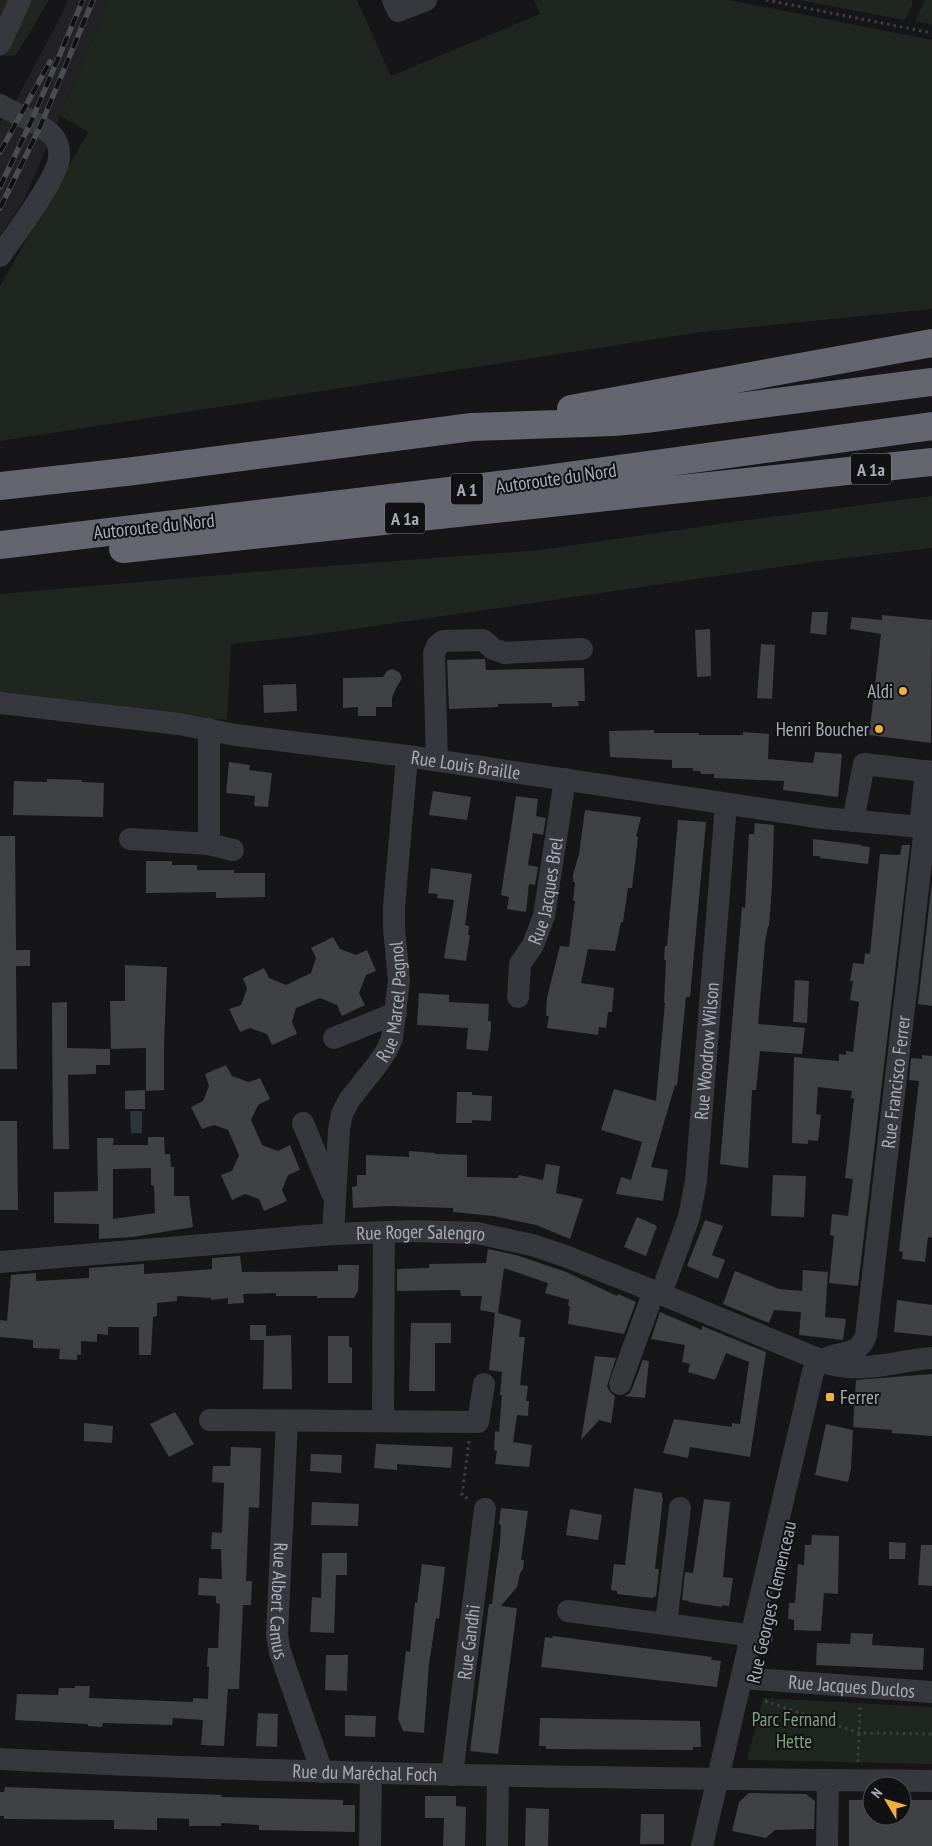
<svg xmlns="http://www.w3.org/2000/svg" width="932" height="1846" font-family="'PT Sans Narrow',sans-serif">
  <style>
    .built { fill: #222225 }
    .green { fill: #1e261f }
    .water { fill: #2c353c }
    .building { fill: #404145; fill-rule: evenodd }
    .lines { fill: none; stroke-linecap: round; stroke-linejoin: round }
    .path { stroke: #3d3f44; stroke-width: 3; stroke-dasharray: 2.5 4; stroke-linecap: butt }
    .minor { stroke: #37383d; stroke-width: 22 }
    .highway { stroke: #63666e; stroke-width: 28 }
    .rail-casing { stroke: #4a4c52; stroke-width: 5.5 }
    .rail { stroke: #111113; stroke-width: 4; stroke-dasharray: 11; stroke-linecap: butt }
    .poi-dot { fill: #f2b134; stroke: #111113; stroke-width: 2 }
    .labels { text-anchor: middle; dominant-baseline: central; stroke-width: 4; stroke-linejoin: round; paint-order: stroke }
    .shield { fill: #111113; stroke: #7b7e86; stroke-width: 1 }
    .shield-label { font-size: 18px; font-weight: bold; fill: #a8adb8 }
    .street-label { font-size: 19px; fill: #a8adb8; stroke: #111113 }
    .poi-label { font-size: 19px; fill: #a8adb8; stroke: #111113; text-anchor: end }
    .park-label { font-size: 19px; fill: #7fa381; stroke: #111113 }
  </style>
  <rect width="100%" height="100%" fill="#161618"/>
  <path class="built" d="M68,0h41l-85,200 -24,36v-114l15,-20 44,-82z"/>
  <path class="green" d="M0,0h49l-33,55 -16,1z
    M109,0h248l34,76 149,-62 -6,-14h195l203,40v269l-231,23 -701,109v-155l88,-154 -28,-16z
    M798,0h114l1,3 -8,17z
    M925,0h7v25l-17,-4z
    M932,496v52l-119,14 -507,74 -75,8 -4,76 -227,-25v-101l290,-25 250,-19 200,-29z
    M763,1698l169,9v57l-185,-4z"/>
  <path class="water" d="M130,1111h12v22h-11z"/>
  <path class="building" d="M812,612h16l-2,23 -16,-2z
    M882,615l50,5 -1,123 -62,-8 12,-101 -31,-5 2,-12 30,3z
    M710,629l1,47 -14,1 -2,-47z
    M761,644l14,1 -3,54 -15,-1z
    M485,659l1,11 98,-2 1,33h-7l1,5 -27,1v-4l-54,1v3l-49,2 -2,-49z
    M392,669l7,3 3,6 -7,12 -3,8v9h-16v9h-18v-9l-15,1v-30l40,-1 4,-6z
    M296,684l1,27 -33,2 -1,-28z
    M654,730v3h45v2h44v-3l26,2 -1,25 45,4 2,-11 27,2 -4,43 -55,-7 1,-9 -70,-3v-4h-13l-1,-3h-7v-3h-21v-8l-62,-3 -1,-26z
    M229,762l21,3 -1,5 23,3 -4,34 -14,-1 1,-10 -29,-3z
    M47,779l35,1v2l22,1 -1,34 -90,-2 1,-34 33,1z
    M433,791l38,6 -4,23 -38,-5z
    M516,796l22,3 -2,17 10,2 -3,17 -10,-2 -5,32 10,2 -3,18 -6,-1 -3,28 -19,-3 2,-12 -8,-2z
    M585,810l56,7 -5,19 2,1 -6,51h-4l-5,34h-2l-6,29 -27,-2 -7,34 33,5 -2,24h-4l-2,16 -7,-1 -1,8 -51,-7 2,-12h-3l1,-18 13,-52 9,1 6,-46 -2,-1 2,-18h-2v-7l6,-21z
    M678,820l28,2 -16,175h-4l-9,89 -2,-1 -24,82 17,3 -5,31 -47,-7 5,-17 10,3 11,-38 -41,-12 13,-41 42,12 9,-98h-1l2,-43h-2l1,-14h2z
    M755,823l19,2 -2,62 -3,39h-1l-3,17 -7,81 47,4 -3,26 -42,-3 -4,39h-4l-4,78 -28,-4 22,-257 3,1 4,-74h5z
    M0,836h15l1,114h14v16h-14l1,103h-17z
    M813,839l49,6 -1,1 9,1 -2,17 -48,-6v-2h-7z
    M902,845h8l-52,441 -29,-3 5,-47 -4,-1 2,-21 16,2 5,-37 -8,-1 9,-79 -3,-1 1,-7 -34,-4 -2,27 5,1 -3,26 -10,-1v4l-16,-1 2,-86 45,4v-7l7,1v-4l7,1 6,-50 -9,-2 3,-19h-3l3,-18 11,1 1,-11 5,1 10,-100 20,1z
    M146,861h26v4h25v5h37v3h31v24l-49,1v-6l-70,1z
    M431,868l41,6 -7,51 4,1 -1,9h2l-4,26 -22,-3 10,-58 -17,-2 1,-4 -10,-1z
    M932,881v125l-14,-2z
    M333,937l7,12 16,6 11,-5 9,21 -10,4 -7,18 6,12 -23,11 -5,-11 -17,-7 -24,10 -4,14 5,12 -25,11 -5,-11 -17,-6 -10,4 -11,-23 12,-4 6,-16 -4,-11 21,-10 5,10 17,7 25,-12 5,-15 -5,-10z
    M125,965l42,2 -3,79v44l-18,1v-43l-35,1 -1,-48h15z
    M795,980l14,1 -2,42 -14,-1z
    M419,993l30,2v7l40,2 -1,17h3v8l-3,22 -22,-2 2,-21 -51,-3z
    M67,1002v46l43,1v16h-14v9l-28,1 1,74h-16l-1,-146z
    M922,1055l10,1v182l-4,-1 -3,25 -23,-3 1,-7 -4,-1 20,-170 -10,-1 2,-22 11,1z
    M226,1065l6,11 17,6 11,-4 10,21 -12,6 -7,15 11,25 16,6 12,-6 10,25 -12,5 -6,15 5,11 -23,10 -5,-12 -14,-5 -13,6 -11,-25 11,-4 7,-16 -11,-25 -14,-5 -12,4 -11,-22 12,-6 6,-15 -4,-12z
    M145,1090v19h-20v-18z
    M457,1092h15v3l20,1 -1,25 -19,-1v3h-16z
    M0,1121h17l1,89h-18z
    M148,1137h16l1,17h5l1,13h3v29h15l4,31 -60,10 -34,2v-15l-45,-1v-31l44,-1 -1,-53h17l-1,7h35zM151,1168v17l3,1 1,27 -42,6v-50z
    M409,1151l26,2v1l32,1v22l51,1 1,-3 24,5 3,-16 14,2 -4,27 27,6 -13,40 -34,-14 -43,-9 -40,-4v-4l-65,-2 -35,2 -1,-21 5,-1v-11h9v-20l43,2z
    M773,1175l33,1 -2,41 -33,-1z
    M637,1217l20,9 -11,30 -22,-9z
    M705,1220l18,6 -11,29 13,5 -7,19 -31,-13z
    M488,1249l28,6 50,17 51,24 1,-2 18,8 -12,32 -56,-10 2,-18h-2l1,-6 -24,-7 3,-10 -44,-15 -6,45 23,7 -2,17h6l-5,48 8,1 -2,15h3l-1,15 -11,-1 -4,27 19,3 -3,22 -34,-3 2,-13 -3,-1 1,-19 4,1 3,-37h-2l2,-23 -13,-2 6,-57 -15,-3 2,-14h-21l-1,-6 -63,1v-22l32,-1v-4l57,-1z
    M240,1256l2,16 96,-1v-6h21l-1,26 -4,7h-37v-2h-41v-3l-33,1 1,9 -16,1v-6l-17,2v-2l-34,-2v5l-20,2v13l-4,1 -2,38h-12v-28h-31v8l-11,-1v8l-16,-1v14h-4v5l-18,-1 1,-10 -27,-1v-8l-33,-3v-17l7,1 4,-46 25,-2v8l53,-3v-10l55,-4v10l32,-2 36,-3v-11z
    M803,1270l25,2 -3,45 21,2 -3,21 -44,-5 2,-23 -27,-2 -5,13 -46,-19 12,-33 44,18 23,2z
    M897,1300l35,5v31l-38,-4z
    M660,1312l42,18v-4l64,26 -16,105 -60,-10 -2,11 -25,-5 11,-34 58,8v-4l8,1 9,-62 -23,-9 -11,27 -27,-8 2,-8 -8,-2 3,-17 -34,-6z
    M411,1323h40v20h-16v48h-26z
    M250,1325h16v11l25,-1 1,54h-29l1,-49h-14z
    M328,1336h21v11l3,1v35h-24z
    M595,1356l21,2 -9,28 3,6 5,4 -4,27 -12,-3 -18,20z
    M643,1360l6,1 -4,37 -21,-2 5,-2 3,-5z
    M932,1374v62l-40,-3v-3l-39,-3 3,-47z
    M175,1412l19,32 -25,13 -19,-33z
    M84,1423l29,3 -1,17 -28,-2z
    M826,1424l27,6 -2,39 -3,13 -33,-7z
    M376,1444l77,3 -2,21 -54,-4v6l-23,-2z
    M231,1447l30,1 -2,60 -10,-1 -3,74h6l-1,24h-8l-4,84h-11l-4,57 -23,-1 2,-25 -30,-2 -1,7 -69,-2 -1,4 -14,-1v-2l-73,-4 2,-26 41,1 1,-7h16v-2h15l-1,12 104,4v-4l15,1 1,-32h-2l1,-19h10l2,-44 -4,-1v-7l-18,-1 1,-17 23,1 -1,-30h-10l1,-17 10,1 2,-50 -12,-1 1,-16h17z
    M311,1454l31,1 -1,18 -31,-2z
    M634,1488l28,5v5h1l-8,71h4l-3,28 -2,-1 -1,2 -36,-4v-3l-6,-1 3,-26 11,1z
    M704,1499l26,3 -7,75 10,1 -4,28 -7,-1v2l-34,-5 1,-1 -7,-1 3,-28 8,1z
    M312,1502l47,2 -1,22 -47,-1z
    M501,1508l27,3 -7,49h3l-1,9 -3,4 -3,14 -16,19 16,2 -19,146 -28,-3 19,-147h3l3,-25 5,-36 1,-18 -2,-1z
    M570,1509l32,6 -4,25 -32,-5z
    M812,1535l27,1 -1,58 -14,-1 -3,38 -27,-1v-10l-6,-1 1,-16h6l3,-39 6,1 1,-20h6z
    M889,1542l17,1 -1,16h-16z
    M921,1545h11v41l-14,-1z
    M322,1553h25v22h-11l-2,58 -24,-1 2,-35 9,1z
    M422,1564l23,3 -6,52 -3,-1 -7,46 -5,69 -21,-2 -5,-12 8,-68 4,1 5,-50 2,1z
    M851,1633l22,1 -1,11 52,3 -1,22 -107,-5 1,-22 33,1z
    M553,1636l159,21 -1,3 10,1 -4,26 -176,-20 4,-30 7,1z
    M326,1655h22l-1,36 -22,-1z
    M258,1713l20,1 -1,33 -21,-1z
    M345,1715l31,1 -1,21 -30,-1z
    M540,1718l160,3 1,26h-8v3l-147,-1v-3h-7z
    M5,1787l217,8 -1,2 122,3v5h12v27l-96,-2v-5l-38,-2v3h-32v-7l-32,-1v12l-43,-1v-9l-110,-1v-3h-4v-24h4z
    M749,1793l57,1 9,7 -1,28 -39,1 -9,8 -34,-7 7,-29z
    M425,1796h31v10l10,1 -1,39h-22l1,-28h-19z
    M849,1800h23v16h30v-16h30v46h-83z
    M526,1808l23,1 -1,37h-23z
    M641,1814h23v30h-24z"/>
  <g class="lines">
    <path class="path" d="M766,0l166,33
      M469,1441l-7,54 8,5
      M765,1701l94,32 73,1
      M858,1762l2,-56"/>
    <g class="minor">
      <path d="M393,0l5,11 28,-11"/>
      <path d="M0,44l20,-44"/>
      <path d="M0,105c16,9 36,16 50,28 7,6 10,16 9,25 -2,21 -45,78 -59,98"/>
      <path id="s1" d="M0,703l179,21 57,11 171,21 417,62 108,10"/>
      <path d="M209,729v115"/>
      <path d="M437,760l-3,-106 3,-8 6,-5 40,-1 10,9 12,4 77,-4"/>
      <path d="M853,821l11,-57 68,8"/>
      <path d="M920,827l6,-56"/>
      <path d="M130,839l79,5 24,6"/>
      <path id="s2" d="M518,997l2,-33 13,-19 11,-29 21,-137"/>
      <path d="M334,1038l62,-25"/>
      <path d="M303,1123l29,70"/>
      <path id="s3" d="M333,1234l6,-104 3,-16 7,-14 28,-35 10,-15 5,-12 7,-58 -5,-52v-21l13,-151"/>
      <path id="s4" d="M0,1262l333,-28 82,-3 62,2 55,12 33,11 96,38 169,70c35,9 67,-3 102,-6"/>
      <path id="s5" d="M661,1294l28,-77 7,-36 30,-377"/>
      <path d="M620,1384l34,-93"/>
      <path d="M210,1420l268,2 6,-38"/>
      <path id="s6" d="M287,1421l-10,214 3,17 42,120"/>
      <path d="M383,1421l1,-189"/>
      <path d="M568,1611l194,26"/>
      <path d="M666,1624l14,-116"/>
      <path id="s7" d="M742,1678l190,14"/>
      <path id="s8" d="M0,1759c311,16 621,19 932,22"/>
      <path id="s9" d="M452,1775l33,-266"/>
      <path d="M370,1846l1,-73"/>
      <path d="M497,1846l1,-70"/>
      <path id="s10" d="M702,1846l111,-474c14,-28 44,-8 53,-37l59,-507"/>
      <path d="M827,1846l1,-66"/>
    </g>
    <path class="highway" d="M571,409l361,-66
      M0,486l134,-15 338,-44 142,-5 31,-3 287,-37
      M0,545l532,-64 400,-55
      M123,549l809,-87"/>
    <g class="rail-casing">
      <path id="rail" d="M0,152l50,-90
        M0,187l31,-65 52,-122
        M0,208l40,-81 53,-127"/>
    </g>
    <use href="#rail" class="rail"/>
  </g>
  <g class="poi-dot">
    <circle cx="903" cy="691" r="5"/>
    <circle cx="879" cy="729" r="5"/>
    <rect x="825" y="1392" width="10" height="10" rx="2.5"/>
  </g>
  <g class="labels">
    <g class="shield">
      <rect x="851" y="453.5" width="40" height="31" rx="4"/>
      <rect x="451" y="473.5" width="32" height="31" rx="4"/>
      <rect x="385" y="502.5" width="40" height="31" rx="4"/>
    </g>
    <g class="shield-label">
      <text x="871" y="469">A 1a</text>
      <text x="467" y="489">A 1</text>
      <text x="405" y="518">A 1a</text>
    </g>
    <g class="street-label">
      <text transform="translate(556 478) rotate(-8)">Autoroute du Nord</text>
      <text transform="translate(154 526) rotate(-6)">Autoroute du Nord</text>
      <text stroke="none"><textPath href="#s1" startOffset="470">Rue Louis Braille</textPath></text>
      <text stroke="none"><textPath href="#s2" startOffset="112">Rue Jacques Brel</textPath></text>
      <text stroke="none"><textPath href="#s3" startOffset="248">Rue Marcel Pagnol</textPath></text>
      <text stroke="none"><textPath href="#s5" startOffset="249">Rue Woodrow Wilson</textPath></text>
      <text stroke="none"><textPath href="#s10" startOffset="810">Rue Francisco Ferrer</textPath></text>
      <text stroke="none"><textPath href="#s4" startOffset="422">Rue Roger Salengro</textPath></text>
      <text stroke="none"><textPath href="#s6" startOffset="180">Rue Albert Camus</textPath></text>
      <text transform="translate(771 1602) rotate(-77)">Rue Georges Clemenceau</text>
      <text stroke="none"><textPath href="#s9" startOffset="134">Rue Gandhi</textPath></text>
      <text stroke="none"><textPath href="#s7" startOffset="110">Rue Jacques Duclos</textPath></text>
      <text stroke="none"><textPath href="#s8" startOffset="365">Rue du Maréchal Foch</textPath></text>
    </g>
    <g class="poi-label">
      <text x="893" y="691">Aldi</text>
      <text x="869" y="729">Henri Boucher</text>
      <text x="840" y="1397" text-anchor="start">Ferrer</text>
    </g>
    <g class="park-label">
      <text x="794" y="1719">Parc Fernand<tspan x="794" dy="22">Hette</tspan></text>
    </g>
  </g>
  <g transform="translate(887 1801) rotate(308)"><circle r="24" fill="#111113" stroke="#4d4f55"/>
  <path d="M0-4L9 19L0 12L-9 19Z" fill="#f2b134"/>
  <text y="-8" font-size="14" font-weight="bold" text-anchor="middle" fill="#a8adb8">N</text>
  </g>
</svg>
